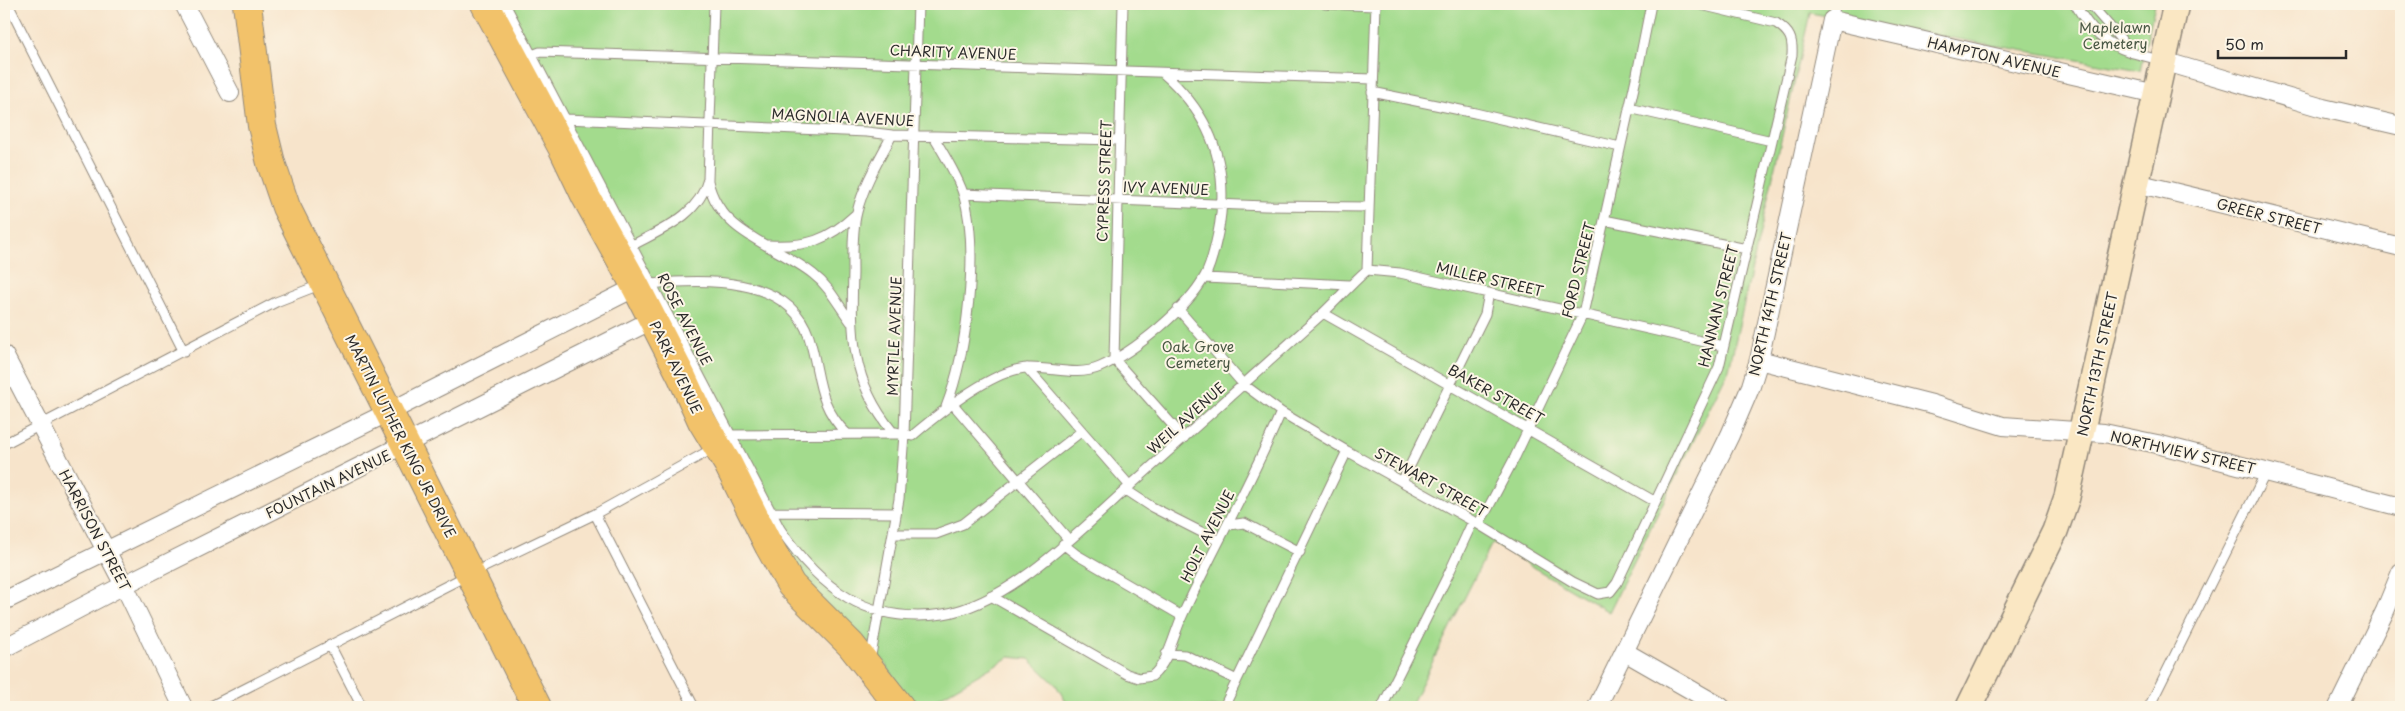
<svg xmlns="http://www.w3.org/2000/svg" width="2405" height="711" font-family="'Playpen Sans',sans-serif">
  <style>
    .green { fill: #a3db8d; stroke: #67835c }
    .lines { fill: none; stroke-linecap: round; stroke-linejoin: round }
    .lane-casing { stroke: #91887b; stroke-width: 11 }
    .street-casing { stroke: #91887b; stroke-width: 20 }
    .secondary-casing { stroke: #91887b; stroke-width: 28 }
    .primary-casing { stroke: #91887b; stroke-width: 30 }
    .lane { stroke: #fff; stroke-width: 9 }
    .street { stroke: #fff; stroke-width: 18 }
    .secondary { stroke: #fae7c3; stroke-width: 25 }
    .primary { stroke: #f2c26a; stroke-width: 28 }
    .labels { text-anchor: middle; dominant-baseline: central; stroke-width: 4; stroke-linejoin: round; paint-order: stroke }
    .park-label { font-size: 14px; fill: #495744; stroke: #fcf5e5 }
    .street-label { font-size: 14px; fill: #2b2b2b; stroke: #fcf5e5 }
  </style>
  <rect width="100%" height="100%" fill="#fcf5e5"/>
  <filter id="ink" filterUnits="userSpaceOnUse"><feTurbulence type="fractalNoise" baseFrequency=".02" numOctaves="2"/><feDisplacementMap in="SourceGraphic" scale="10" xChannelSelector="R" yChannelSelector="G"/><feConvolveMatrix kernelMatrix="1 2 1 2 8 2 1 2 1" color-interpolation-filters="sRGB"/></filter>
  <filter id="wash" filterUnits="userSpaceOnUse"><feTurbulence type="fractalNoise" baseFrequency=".0096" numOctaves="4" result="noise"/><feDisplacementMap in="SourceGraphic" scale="20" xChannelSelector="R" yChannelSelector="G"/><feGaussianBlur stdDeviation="1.12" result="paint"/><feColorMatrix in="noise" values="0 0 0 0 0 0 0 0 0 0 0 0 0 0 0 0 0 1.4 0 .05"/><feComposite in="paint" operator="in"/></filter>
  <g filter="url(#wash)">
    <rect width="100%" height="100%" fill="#f7e4cb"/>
    <path class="green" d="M495,4h1660l-15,67 -330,-58 -81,356 -120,243 -117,-69 -82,164h-341l-13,-22 -27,-26 -20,-2 -86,50h-10l-27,-42 -22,-27 -37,-33 -48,-60z"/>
  </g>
  <g filter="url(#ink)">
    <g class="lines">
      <g class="lane-casing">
        <path id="lane" d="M8,4l176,348
          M505,4l275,525c40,59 87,96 163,85 68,-11 140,-86 190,-131 63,-56 126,-112 188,-168 16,-15 30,-31 46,-45l9,-266
          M1325,4l50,2
          M2075,4c16,27 27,39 58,49
          M2090,4l43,49 30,8
          M1832,20l4,-16
          M532,55l8,-3 833,27
          M1372,92l103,21 145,34
          M1629,108l143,33
          M566,119l301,13 25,3 227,5
          M892,135c-13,25 -28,49 -35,77 -5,18 -4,41 -4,61 -2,61 -2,108 39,158l20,5c26,-22 81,-67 116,-68 24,-1 49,9 72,-1 34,-15 87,-58 105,-91 7,-13 10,-29 13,-43 13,-64 -6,-117 -55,-160
          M933,136c11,18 23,37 30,57 17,56 4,160 -17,214
          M708,181c12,54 67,63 105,93 17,13 25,31 38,48
          M963,194l302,12 104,1
          M1604,220l143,29
          M768,245c39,2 59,-4 88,-31
          M631,246c31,-17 68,-30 77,-67l6,-175
          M1367,270l33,3 323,73
          M1205,278l144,7
          M651,284c51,-5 138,-9 158,53 12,38 7,66 38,97
          M1178,309l65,75 38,28 66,39 131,73 95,58 25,12 12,-2 7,-9 102,-216 73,-312c1,-16 -2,-23 -16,-32l-79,-19
          M1323,313l331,188
          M1114,359l9,-355
          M1114,359l70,79
          M1027,368l103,118
          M952,403l117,137
          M729,435l169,-1
          M4,444l272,-142 46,-18
          M1402,482l83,-168 4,-21
          M1126,490l26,17 67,34
          M770,512l126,1
          M595,514l99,193
          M1478,524l9,-14 28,-53 68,-143 54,-240 14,-70
          M1229,525l15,-2 56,29
          M893,534h43l27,-10 119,-93
          M1063,544l14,11 105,61
          M991,596l136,78 12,4 13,-2c17,-14 22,-43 31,-62 32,-68 69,-133 98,-202
          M330,645l32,62
          M1166,654l19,1 52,25
          M870,661l29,-162 5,-64 14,-431
          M209,707l261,-133 125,-60 119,-66
          M1224,707l123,-256
          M1382,707l67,-134 24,-52
          M2149,707l117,-235"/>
      </g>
      <g class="street-casing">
        <path id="street" d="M184,4l46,89
          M2163,61l160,47 78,18
          M2136,183l265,64
          M4,355l120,230 59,122
          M1759,360l173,44 71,22 101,7 53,11 244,63
          M4,601l385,-189 247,-125
          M4,648l120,-63 528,-265
          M1625,652l96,55
          M1597,707l133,-272 21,-49 8,-26 73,-340 324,74
          M2338,707l47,-96 16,-39"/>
      </g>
      <g class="secondary-casing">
        <path id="secondary" d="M1969,707l86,-176 12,-34 109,-493"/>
      </g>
      <g class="primary-casing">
        <path id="primary" d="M247,4l15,122 9,37 15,44 251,500
          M485,4l79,147 22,46 50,90 46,90 20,44 26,43 41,82 22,39 60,60 49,62"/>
      </g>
      <use href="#lane" class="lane"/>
      <use href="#street" class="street"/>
      <use href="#secondary" class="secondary"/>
      <use href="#primary" class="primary"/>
    </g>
  </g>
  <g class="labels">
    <g class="park-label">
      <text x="2115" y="27">Maplelawn<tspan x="2115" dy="16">Cemetery</tspan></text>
      <text x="1198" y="346">Oak Grove<tspan x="1198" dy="16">Cemetery</tspan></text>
    </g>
    <g class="street-label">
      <text transform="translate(953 52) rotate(2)">CHARITY AVENUE</text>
      <text transform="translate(1994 57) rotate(13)">HAMPTON AVENUE</text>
      <text transform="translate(843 117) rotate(3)">MAGNOLIA AVENUE</text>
      <text transform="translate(1104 181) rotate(-88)">CYPRESS STREET</text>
      <text transform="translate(1166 188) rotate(2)">IVY AVENUE</text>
      <text transform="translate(2269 216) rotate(14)">GREER STREET</text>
      <text transform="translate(1578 270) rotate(-76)">FORD STREET</text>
      <text transform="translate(1490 279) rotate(13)">MILLER STREET</text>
      <text transform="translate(1770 304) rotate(-77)">NORTH 14TH STREET</text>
      <text transform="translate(1718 306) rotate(-76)">HANNAN STREET</text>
      <text transform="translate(685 319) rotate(63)">ROSE AVENUE</text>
      <text transform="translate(894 336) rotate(-88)">MYRTLE AVENUE</text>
      <text transform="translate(2097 364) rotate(-78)">NORTH 13TH STREET</text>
      <text transform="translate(676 367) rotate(64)">PARK AVENUE</text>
      <text transform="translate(1496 394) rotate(29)">BAKER STREET</text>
      <text transform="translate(1186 418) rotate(-42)">WEIL AVENUE</text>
      <text transform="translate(401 436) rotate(63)">MARTIN LUTHER KING JR DRIVE</text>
      <text transform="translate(2183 452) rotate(13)">NORTHVIEW STREET</text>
      <text transform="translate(1431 482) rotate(29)">STEWART STREET</text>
      <text transform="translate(328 484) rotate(-26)">FOUNTAIN AVENUE</text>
      <text transform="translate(95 530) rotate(62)">HARRISON STREET</text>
      <text transform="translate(1207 536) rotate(-63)">HOLT AVENUE</text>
    </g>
  </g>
  <rect width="2405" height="711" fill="none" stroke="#fcf5e5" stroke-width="20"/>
  <path d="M2218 50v8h128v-8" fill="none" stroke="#2b2b2b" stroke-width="2.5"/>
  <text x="2225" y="50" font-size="15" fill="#2b2b2b" stroke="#fcf5e5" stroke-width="4" paint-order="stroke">50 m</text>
</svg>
